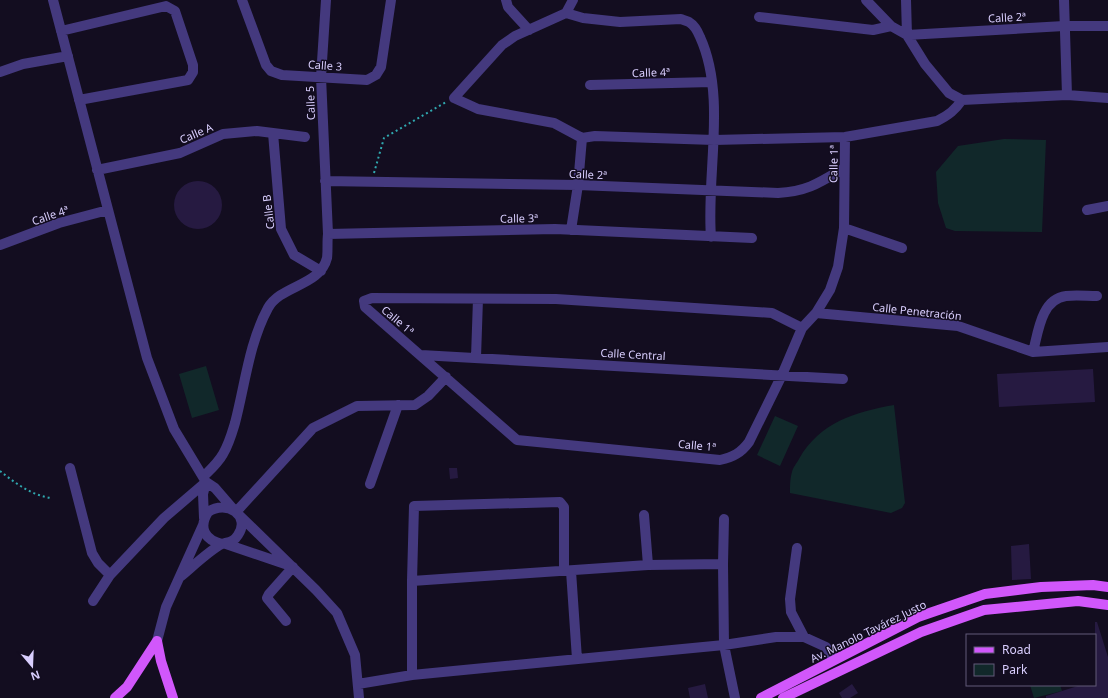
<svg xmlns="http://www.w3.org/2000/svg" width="1108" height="698" font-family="'Noto Sans',sans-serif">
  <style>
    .green { fill: #11282a }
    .building { fill: #261a41 }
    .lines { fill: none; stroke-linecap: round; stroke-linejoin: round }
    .path { stroke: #30a8af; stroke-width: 2; stroke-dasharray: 2 3; stroke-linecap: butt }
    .minor { stroke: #44397e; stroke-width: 10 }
    .major { stroke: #d157fb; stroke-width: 10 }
    .labels { text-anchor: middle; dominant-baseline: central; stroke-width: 3; stroke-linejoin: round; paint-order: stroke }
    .street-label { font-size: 11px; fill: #d9cefe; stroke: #130d20 }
  </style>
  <rect width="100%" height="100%" fill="#130d20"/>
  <path class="green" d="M1004,139l42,1 -4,92 -87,-1 -9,-3 -8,-25 -2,-31 22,-26z
    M206,366l13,44 -27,8 -13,-44z
    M894,405l11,98 -3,5 -11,5 -101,-20c0,-6 0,-15 2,-21 1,-5 5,-9 7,-13 21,-37 56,-47 95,-54z
    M775,416l23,10 -18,40 -23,-11z
    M1030,685h30l2,6 -28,7z"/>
  <path class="building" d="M174 205a24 24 0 1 1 48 0a24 24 0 1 1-48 0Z
    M1093,369l2,33 -96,5 -2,-33z
    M449,468h8l1,10 -8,1z
    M1029,544l2,35 -19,1 -1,-34z
    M1095,622h2l11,35v41h-62v-2l35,-11h14z
    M705,684l3,14h-18l-2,-10z
    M852,684l6,9 -8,5h-8l-3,-5z"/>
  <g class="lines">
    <path class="path" d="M374,173l10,-35 62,-36
      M0,471c15,12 31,24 51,27"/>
    <path class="minor" d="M53,0l94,358 27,71 32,53 9,6 19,22
      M242,0l24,65 5,6 11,4 85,5 9,-5 5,-8 10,-67
      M506,0l2,7 21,23
      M573,0l-7,13 -51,23 -13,9 -48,53 24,11 76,14 28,15
      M866,0l25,26 16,9 18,29 24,29 13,7 105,-5 41,3
      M906,0l1,35 157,-9h44
      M1064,0l3,95
      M566,13l17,5 37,4 61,-3c2,1 6,2 8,3 5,3 9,10 11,15 27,59 6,137 11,200
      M759,17l114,13 18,-4
      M61,31l105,-25 9,5 18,54v7l-5,8 -109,20
      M0,72l23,-8 45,-8
      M590,85l122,-3
      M273,133l8,96 13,26 27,16
      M582,138l13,-2 119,4 131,-3 92,-16c12,-6 18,-11 25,-21
      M97,170l83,-17 43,-19 34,-3 48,6
      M325,181l253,4 200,8c30,-2 41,-10 66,-25
      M1087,210l21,-4
      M844,228l58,20
      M571,230l7,-45 4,-47
      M328,234l227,-5 197,9
      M0,245l59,-22 49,-13
      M816,313l142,13 75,26 75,-5
      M802,328l-30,-15 -216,-14 -184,-1 -8,3 1,6 152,133 203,20c13,-3 21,-7 29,-18l33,-67 20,-47 14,-15 14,-23 8,-23 6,-39 1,-91
      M1033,352c5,-19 8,-53 33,-56 10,-1 21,0 31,0
      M421,355l422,24
      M476,357l2,-58
      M70,468l22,85 6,10 12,12
      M203,477c7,-7 15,-14 20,-23 6,-10 9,-21 12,-31 10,-38 14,-80 33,-115 13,-23 52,-22 59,-50 1,-7 0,-16 1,-24l-7,-157 5,-77
      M370,484l28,-79
      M236,512l77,-84 44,-22 58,-1 13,-9 18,-19
      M237,513l79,77 21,23 18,42 4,43
      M644,515l4,50
      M204,518l-1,-24 3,-12
      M724,519l-1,45 1,81 11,53
      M226,544l62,21
      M797,548l-7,51 1,13 13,25
      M571,571l6,88
      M180,577c11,-9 31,-28 42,-33 6,-2 12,-2 16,-9 13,-19 -11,-36 -30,-23 -10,16 -3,28 14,32
      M412,581l236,-16 75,-1
      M93,601l17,-26 54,-57 42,-36
      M286,621l-19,-23 2,-4 24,-27
      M157,641l9,-34 37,-82
      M412,675v-94l2,-75 146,-4 4,5v64
      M358,684l54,-9 312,-30 52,-8h28l22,10 8,12"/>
    <path class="major" d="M157,641l4,20 12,37
      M115,698l12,-11 30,-46
      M761,698l157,-81 67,-23 56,-7 52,-2 15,2
      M783,698l138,-66 63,-22 94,-9 30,4"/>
  </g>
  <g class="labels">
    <g class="street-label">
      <text transform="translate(1007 17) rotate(-3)">Calle 2ª</text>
      <text transform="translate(325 65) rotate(4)">Calle 3</text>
      <text transform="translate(651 72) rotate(-2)">Calle 4ª</text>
      <text transform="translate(310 103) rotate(-92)">Calle 5</text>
      <text transform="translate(196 133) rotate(-23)">Calle A</text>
      <text transform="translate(833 164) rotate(-89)">Calle 1ª</text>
      <text transform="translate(588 174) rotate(2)">Calle 2ª</text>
      <text transform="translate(268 212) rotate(-97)">Calle B</text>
      <text transform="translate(50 215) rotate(-19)">Calle 4ª</text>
      <text transform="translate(519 218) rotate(-1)">Calle 3ª</text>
      <text transform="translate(917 311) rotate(6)">Calle Penetración</text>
      <text transform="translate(398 320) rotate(40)">Calle 1ª</text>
      <text transform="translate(633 354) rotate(3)">Calle Central</text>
      <text transform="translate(697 445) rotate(5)">Calle 1ª</text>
      <text transform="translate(868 631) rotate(-26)">Av. Manolo Tavárez Justo</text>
    </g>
  </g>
  <rect x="966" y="634" width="130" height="52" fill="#130d20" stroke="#625a79"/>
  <rect x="974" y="647" width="20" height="6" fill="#d157fb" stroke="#625a79"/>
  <text x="1002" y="654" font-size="12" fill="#d9cefe">Road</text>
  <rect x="974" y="664" width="20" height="12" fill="#11282a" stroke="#625a79"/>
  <text x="1002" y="674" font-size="12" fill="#d9cefe">Park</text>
  <g transform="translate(32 666) rotate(161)" stroke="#130d20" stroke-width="3" paint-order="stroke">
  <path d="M0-3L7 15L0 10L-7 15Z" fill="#d9cefe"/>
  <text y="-6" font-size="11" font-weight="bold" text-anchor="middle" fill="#d9cefe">N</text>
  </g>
</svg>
